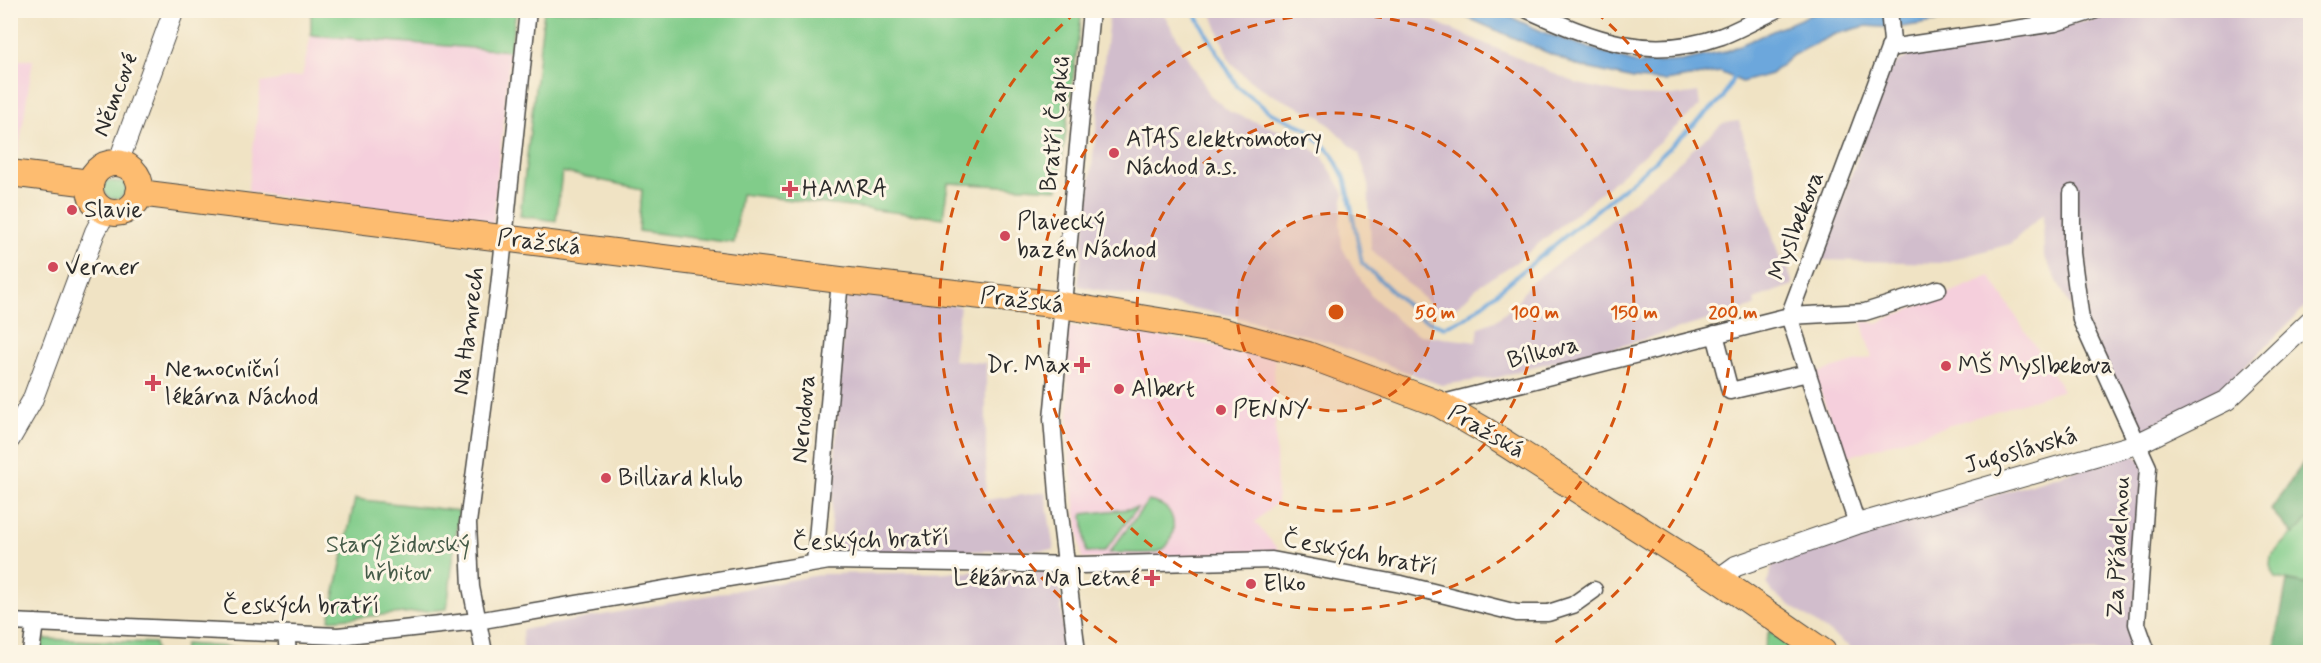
<svg xmlns="http://www.w3.org/2000/svg" width="2321" height="663" font-family="Mynerve,sans-serif">
  <style>
    .built { fill: #f5cfdc }
    .industrial { fill: #d1bdcc }
    .green { fill: #81cc8a; stroke: #567c5a; stroke-width: 1.5 }
    .forest { fill: #68b076; stroke: #4a6e50; stroke-width: 1.5 }
    .water { fill: #6ca7dc; stroke: #4c6984; stroke-width: 1.5 }
    .lines { fill: none; stroke-linecap: round; stroke-linejoin: round }
    .stream { stroke: #6ca7dc; stroke-width: 4 }
    .minor-casing { stroke: #494742; stroke-width: 19 }
    .tertiary-casing { stroke: #494742; stroke-width: 22 }
    .primary-casing { stroke: #494742; stroke-width: 28 }
    .minor { stroke: #fff; stroke-width: 16 }
    .tertiary { stroke: #fff; stroke-width: 20 }
    .primary { stroke: #fdbc70; stroke-width: 26 }
    .ring { fill: none; stroke: #d5540f; stroke-width: 3; stroke-dasharray: 10 8 }
    .poi-dot { fill: #d1495b; stroke: #fcf5e5; stroke-width: 2 }
    .labels { text-anchor: middle; dominant-baseline: central; stroke-width: 6; stroke-linejoin: round; paint-order: stroke }
    .street-label { font-size: 24px; fill: #2b2b2b; stroke: #fcf5e5 }
    .poi-label { font-size: 24px; fill: #2b2b2b; stroke: #fcf5e5; text-anchor: start }
    .park-label { font-size: 24px; fill: #455b48; stroke: #fcf5e5 }
    .centre { fill: #d5540f; stroke: #fcf5e5; stroke-width: 3 }
    .ring-label { font-size: 18px; text-anchor: middle; font-weight: bold; fill: #d5540f; stroke: #fcf5e5; stroke-width: 6; stroke-linejoin: round; paint-order: stroke }
  </style>
  <rect width="100%" height="100%" fill="#fcf5e5"/>
  <filter id="ink" filterUnits="userSpaceOnUse"><feTurbulence type="fractalNoise" baseFrequency=".0167" numOctaves="2"/><feDisplacementMap in="SourceGraphic" scale="12" xChannelSelector="R" yChannelSelector="G"/><feConvolveMatrix kernelMatrix="1 2 1 2 8 2 1 2 1" color-interpolation-filters="sRGB"/></filter>
  <filter id="wash" filterUnits="userSpaceOnUse"><feTurbulence type="fractalNoise" baseFrequency=".008" numOctaves="4" result="noise"/><feDisplacementMap in="SourceGraphic" scale="24" xChannelSelector="R" yChannelSelector="G"/><feGaussianBlur stdDeviation="1.35" result="paint"/><feColorMatrix in="noise" values="0 0 0 0 0 0 0 0 0 0 0 0 0 0 0 0 0 1.4 0 .05"/><feComposite in="paint" operator="in"/></filter>
  <g filter="url(#wash)">
    <rect width="100%" height="100%" fill="#f0e3c4"/>
    <path class="built" d="M311,35l199,16 -17,174 -245,-33 13,-109 41,-7z
      M11,60h22l-15,95 -7,-1z
      M1990,276l73,114 -219,68 -30,-84 58,-17 -11,-36 16,2z
      M1066,326l52,3 156,27 3,146 -22,20 31,37h-204l-13,-103z"/>
    <path class="industrial" d="M1110,10l52,1 48,84 20,17 66,25 26,19 22,37 -4,29 2,25 10,19 20,30 32,30 16,9 57,7 2,-15 16,-6 21,-17 13,-20 62,-46 132,-115 16,-2 42,142 5,-1 7,23 -39,14 1,7 -140,42 -84,19 -31,10 -59,8 -124,-47 -84,-22 -155,-30z
      M1211,11h199l168,73 52,11 43,1 25,-4 2,14 -102,89 -83,68 -34,21 -21,20 -12,8 -11,-1 -66,-62 -3,-69 -9,-26 -38,-37 -53,-24 -19,-13 -19,-18z
      M2119,11h191v291l-90,90 -29,21 -53,21 -94,-178 -1,-42 -33,30 -70,19 -119,-3 68,-192 23,-14 12,-1 19,-10 150,-23z
      M852,293l108,13 -7,54 33,3v137l59,-8 9,58 -225,3 16,-255z
      M2133,453l12,12 -10,166 -7,21h-271l-84,-59 -6,-10 5,-17 14,-7z
      M1048,571l11,14 7,67h-543l-1,-22 302,-56z"/>
    <path class="green" d="M311,11v-1l205,1 -6,40 -199,-16z
      M544,11h538l-24,178 -110,-6 -5,35 -202,-24 -7,49 -95,-12 3,-42 -80,-17 -6,49 -36,-5z
      M105,181l21,1v10l-7,7 -10,-1 -6,-8z
      M355,499l104,12 -12,98 -118,11z
      M1148,501c6,1 13,3 18,7 13,11 8,40 -9,44 -14,3 -33,0 -48,1z
      M1137,508l-33,44h-18l-3,-38z
      M2307,519l3,1v65l-34,-7 -6,-12 1,-10z
      M1769,631l35,21h-41z
      M44,639l111,4 1,9h-111l-4,-4z
      M185,644l57,4v4h-59z"/>
    <path class="forest" d="M2310,453v67l-3,-1 -13,16 -23,-25z
      M2287,581l23,4v67h-36z"/>
    <path class="water" d="M1452,11h45l53,24 89,29 42,-3 43,-9 95,-41h182l-105,17 -30,-2 -31,8 -42,21 -22,19 -29,8 -22,-10 -55,9 -32,-2 -55,-13z"/>
    <g class="lines">
      <path class="stream" d="M1193,10l44,76 34,27 35,15 26,26 14,27 16,82 59,55 23,9 23,-10 170,-140 86,-79 11,-22"/>
    </g>
  </g>
  <g filter="url(#ink)">
    <g class="lines">
      <g class="minor-casing">
        <path id="minor" d="M1528,10c67,30 121,52 194,26 18,-7 36,-17 54,-26
          M1889,48l166,-25 41,-13
          M2072,193v60l9,67 67,147 -11,157 10,28
          M1715,334l15,57 78,-18
          M1439,404l350,-88 76,-4 73,-23
          M1857,524l-68,-208 103,-275 -3,-31
          M815,562l25,-282
          M10,622l328,14 139,-15 352,-60 252,4 191,-5 129,24 116,29h31l25,-8 21,-15
          M286,634l2,18
          M31,652l4,-29
          M484,652l-13,-65 -3,-64 31,-236 29,-277
          M1077,652l-18,-146 -7,-87 39,-409"/>
      </g>
      <g class="tertiary-casing">
        <path id="tertiary" d="M118,163l56,-153
          M10,439l22,-38 63,-169 11,-21
          M1718,579l18,-13 121,-42 280,-80 90,-44 83,-79"/>
      </g>
      <g class="primary-casing">
        <path id="primary" d="M90 188a25 25 0 1 1 50 0a25 25 0 1 1-50 0Z
          M10,173l80,10
          M139,193l701,87 221,25 159,26 88,24 131,49 45,26 234,149 105,73"/>
      </g>
      <use href="#minor" class="minor"/>
      <use href="#tertiary" class="tertiary"/>
      <use href="#primary" class="primary"/>
    </g>
  </g>
  <circle cx="1336" cy="312" r="99" fill="#d5540f" fill-opacity=".12"/>
  <g class="ring">
    <circle cx="1336" cy="312" r="99"/>
    <circle cx="1336" cy="312" r="199"/>
    <circle cx="1336" cy="312" r="298"/>
    <path d="M1132 652A397 397 0 0 1 1076 12M1596 12A397 397 0 0 1 1540 652"/>
  </g>
  <g class="poi-dot">
    <circle cx="1114" cy="153" r="6"/>
    <path d="M787 180h6v6h6v6h-6v6h-6v-6h-6v-6h6z"/>
    <circle cx="72" cy="210" r="6"/>
    <circle cx="1005" cy="236" r="6"/>
    <circle cx="53" cy="267" r="6"/>
    <path d="M1079 356h6v6h6v6h-6v6h-6v-6h-6v-6h6z"/>
    <circle cx="1946" cy="366" r="6"/>
    <path d="M150 374h6v6h6v6h-6v6h-6v-6h-6v-6h6z"/>
    <circle cx="1119" cy="389" r="6"/>
    <circle cx="1221" cy="410" r="6"/>
    <circle cx="606" cy="478" r="6"/>
    <path d="M1149 569h6v6h6v6h-6v6h-6v-6h-6v-6h6z"/>
    <circle cx="1251" cy="584" r="6"/>
  </g>
  <g class="labels">
    <g class="street-label">
      <text transform="translate(116 95) rotate(-69)">Němcové</text>
      <text transform="translate(1056 124) rotate(-84)">Bratří Čapků</text>
      <text transform="translate(1797 226) rotate(-69)">Myslbekova</text>
      <text transform="translate(539 243) rotate(7)">Pražská</text>
      <text transform="translate(1022 301) rotate(7)">Pražská</text>
      <text transform="translate(469 331) rotate(-83)">Na Hamrech</text>
      <text transform="translate(1543 353) rotate(-14)">Bílkova</text>
      <text transform="translate(804 419) rotate(-85)">Nerudova</text>
      <text transform="translate(1486 432) rotate(30)">Pražská</text>
      <text transform="translate(2021 451) rotate(-16)">Jugoslávská</text>
      <text transform="translate(871 541) rotate(-2)">Českých bratří</text>
      <text transform="translate(2119 547) rotate(-87)">Za Přádelnou</text>
      <text transform="translate(1360 554) rotate(11)">Českých bratří</text>
      <text x="301" y="606">Českých bratří</text>
    </g>
    <g class="poi-label">
      <text x="1126" y="139">ATAS elektromotory<tspan x="1126" dy="28">Náchod a.s.</tspan></text>
      <text x="802" y="189">HAMRA</text>
      <text x="84" y="210">Slavie</text>
      <text x="1017" y="222">Plavecký<tspan x="1017" dy="28">bazén Náchod</tspan></text>
      <text x="65" y="267">Verner</text>
      <text x="1070" y="365" text-anchor="end">Dr. Max</text>
      <text x="1958" y="366">MŠ Myslbekova</text>
      <text x="165" y="369">Nemocniční<tspan x="165" dy="28">lékárna Náchod</tspan></text>
      <text x="1131" y="389">Albert</text>
      <text x="1233" y="410">PENNY</text>
      <text x="618" y="478">Billiard klub</text>
      <text x="1140" y="578" text-anchor="end">Lékárna Na Letné</text>
      <text x="1263" y="584">Elko</text>
    </g>
    <g class="park-label">
      <text x="398" y="545">Starý židovský<tspan x="398" dy="28">hřbitov</tspan></text>
    </g>
  </g>
  <circle cx="1336" cy="312" r="9" class="centre"/>
  <g class="ring-label">
    <text x="1435" y="318">50 m</text>
    <text x="1535" y="318">100 m</text>
    <text x="1634" y="318">150 m</text>
    <text x="1733" y="318">200 m</text>
  </g>
  <rect width="2321" height="663" fill="none" stroke="#fcf5e5" stroke-width="36"/>
</svg>
